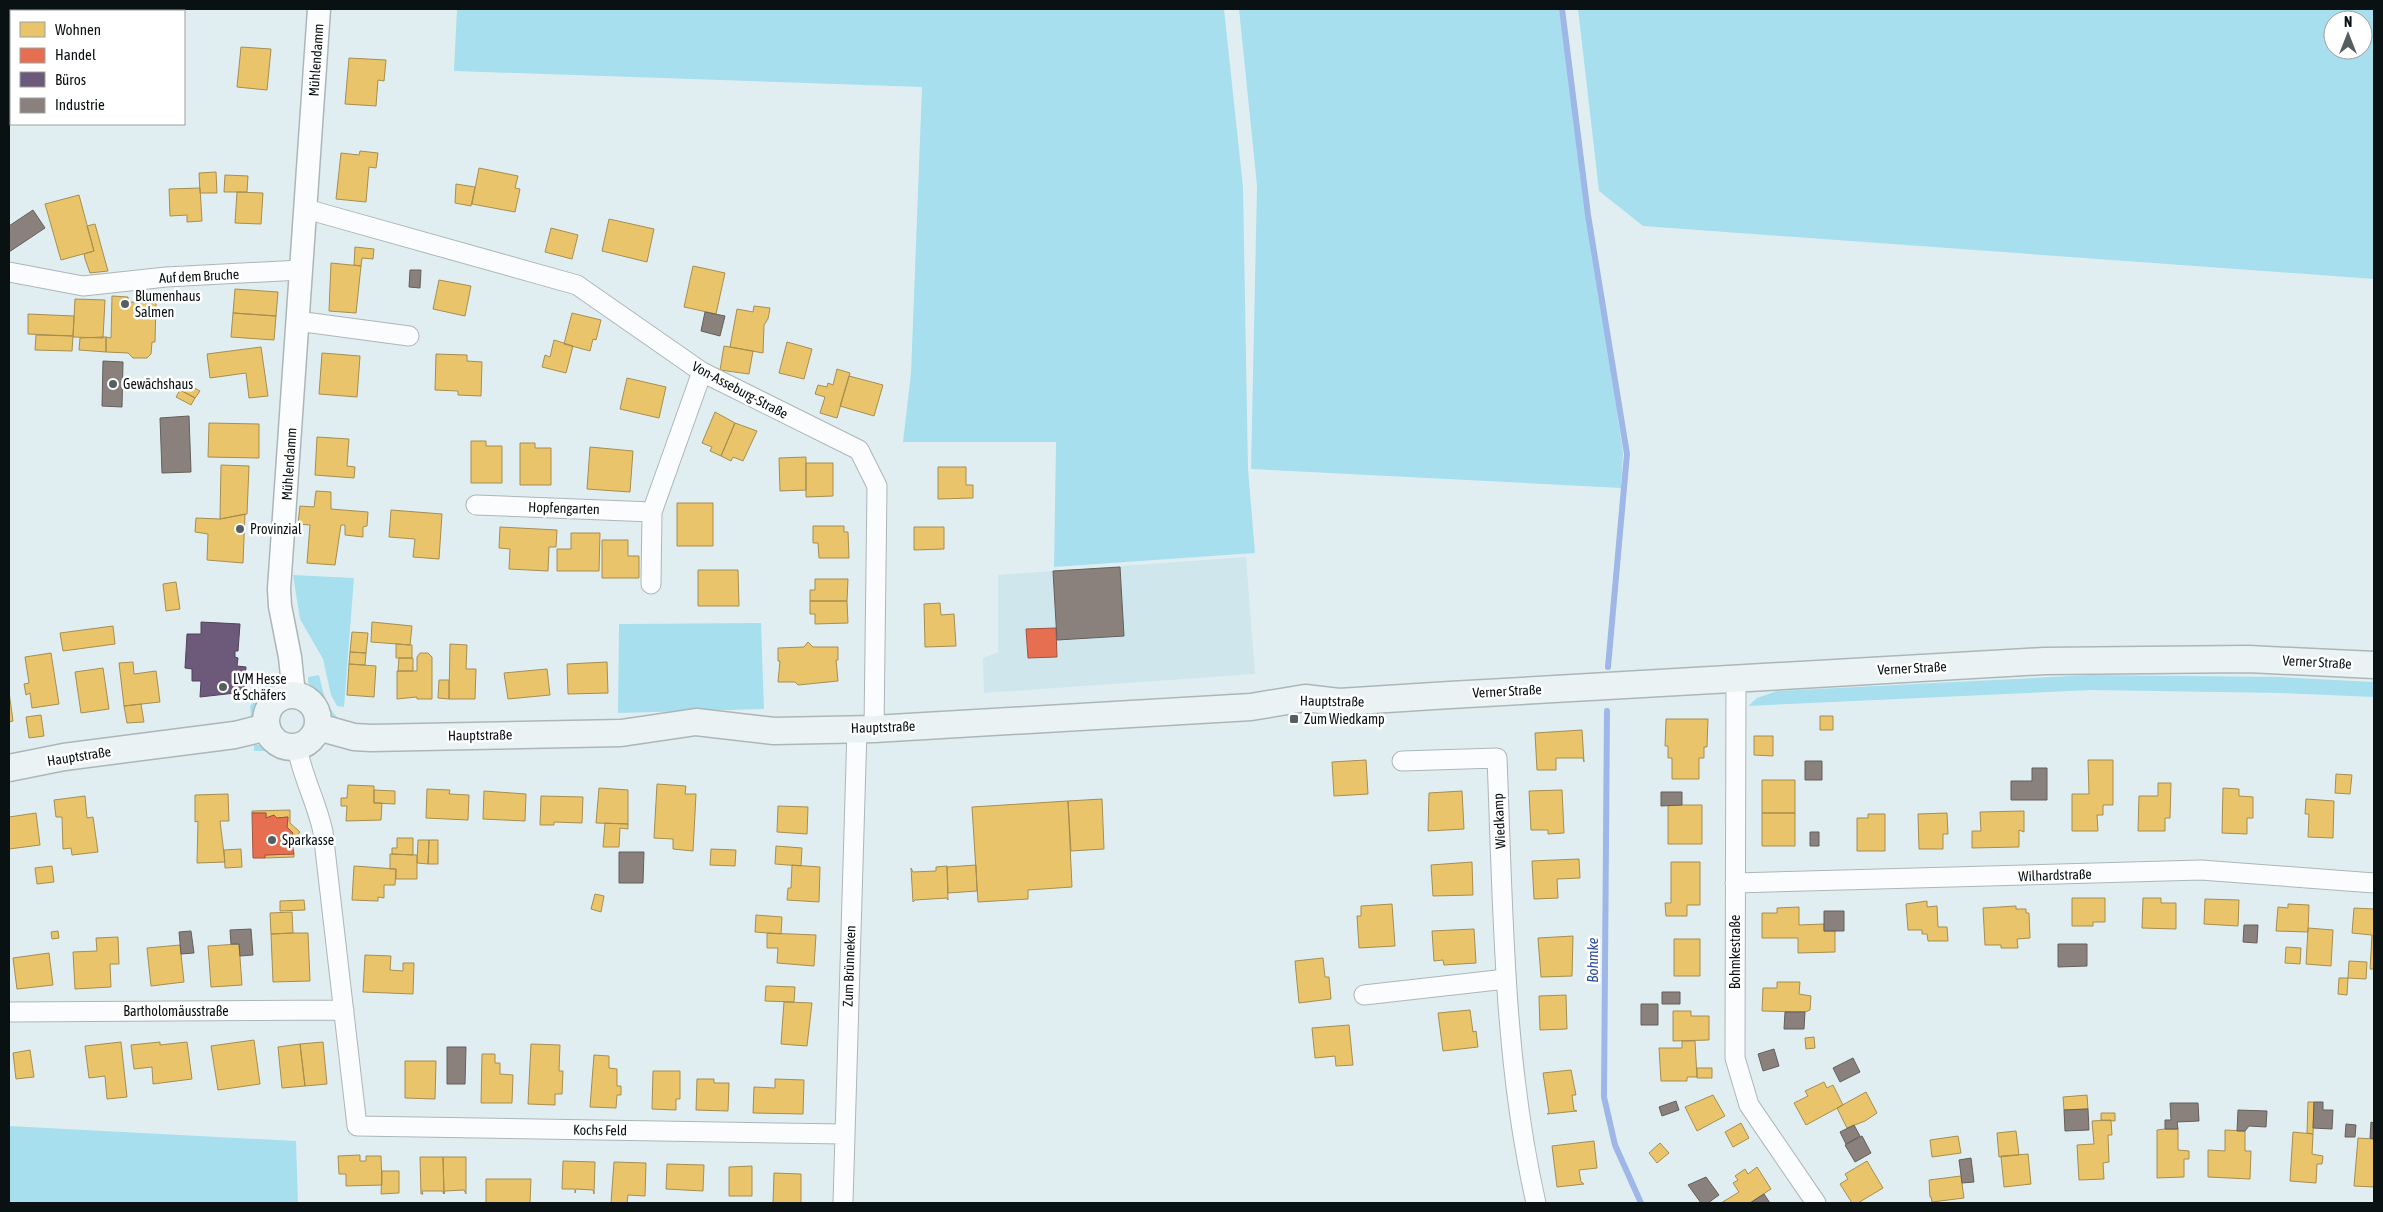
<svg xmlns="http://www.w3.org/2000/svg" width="2383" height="1212" font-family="'Asap Condensed',sans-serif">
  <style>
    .built { fill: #cee6ec }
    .grass { fill: #a8dfee; fill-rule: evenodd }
    .homes { fill: #e9c46a; stroke: #a68e50 }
    .shops { fill: #e76f51; stroke: #a4533e }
    .offices { fill: #6d597a; stroke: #4f435b }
    .industry { fill: #8a817c; stroke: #635f5c }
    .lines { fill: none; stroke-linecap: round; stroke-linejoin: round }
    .stream { stroke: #9eb7e6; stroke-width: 6 }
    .minor-casing { stroke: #acb6b9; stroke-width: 21 }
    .tertiary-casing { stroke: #acb6b9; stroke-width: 25 }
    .secondary-casing { stroke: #acb6b9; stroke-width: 29 }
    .minor { stroke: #fafcfd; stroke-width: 19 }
    .tertiary { stroke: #fafcfd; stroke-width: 22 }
    .secondary { stroke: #ebf2f3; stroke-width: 26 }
    .poi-dot { fill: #555e61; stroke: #fff; stroke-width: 2 }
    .labels { text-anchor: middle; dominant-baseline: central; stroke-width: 5; stroke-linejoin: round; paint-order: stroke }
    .street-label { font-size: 14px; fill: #091113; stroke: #fff }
    .poi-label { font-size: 14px; fill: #091113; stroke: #fff; text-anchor: start }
    .water-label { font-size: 15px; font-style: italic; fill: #2e4d9b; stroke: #fff }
  </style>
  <rect width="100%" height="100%" fill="#e1eef1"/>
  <path class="built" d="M1246,557l9,117 -271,19 -1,-35 15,-6v-77z"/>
  <path class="grass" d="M457,9h767l19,178 5,282 7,84 -201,14 2,-125h-153l8,-69 11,-286 -468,-16z
    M1239,9h320l64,444 -2,35 -370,-19 6,-283z
    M1578,9h796v270l-731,-53 -44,-35zM2333,20h30v30h-30z
    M293,575l61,3 -10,129 -7,-1 -6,-11 -8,-36 -23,-40z
    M761,623l3,86 -146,4 1,-89z
    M319,675c4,16 6,30 18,42l-2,2 -10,-7 -17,-30v-5z
    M2091,675l187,2 96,5v15l-93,-4 -190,-3 -343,16 9,-8 20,-7z
    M272,678l7,1c-2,11 -17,34 -28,38l-1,-11c10,-8 16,-24 22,-28z
    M254,745h14l16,6 3,8 -23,-8h-10z
    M9,1126l287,15 2,62h-289z"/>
  <path class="homes" d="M241,47l30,2 -4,41 -30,-3z
    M349,58l37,2 -2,21 -6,-1 -2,26 -31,-2z
    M360,151l18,2 -2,15 -7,-1 -3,35 -30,-3 5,-46 18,2z
    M479,168l39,8 -3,12 5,1 -5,23 -43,-8z
    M216,172l1,21h-17l-1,-20z
    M225,175l23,1 -1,16h-23z
    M456,184l19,3 -4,19 -16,-3z
    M200,188l2,33 -15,1v-7l-17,1 -1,-27z
    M237,192l26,1 -2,31 -26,-1z
    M79,195l15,56 -33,9 -16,-56z
    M609,219l45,10 -7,33 -45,-11z
    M95,224l13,47 -18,2 -5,-14 -1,-5 10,-3 -7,-25z
    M551,228l27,7 -6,24 -27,-7z
    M355,247l19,2 -1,10 -11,-1 -1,8 -7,-1z
    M331,263l30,3 -5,47 -27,-2z
    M693,266l32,7 -9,41 -32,-7z
    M439,280l32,6 -6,30 -32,-7z
    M235,289l43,3 -2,24 -43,-3z
    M112,296l16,1v5l28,1 -1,39h-3l-1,12 -4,4h-14l-5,-5 -22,-1v-15l5,1z
    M75,299l30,1 -2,38 -30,-1z
    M754,306l16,2 -2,11 -4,6 -1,28 -33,-6 7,-38 16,3z
    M233,313l43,3 -2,24 -43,-3z
    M572,313l29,7 -5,20 -3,-1 -3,12 -26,-7z
    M28,314l46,2 -1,20 -45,-2z
    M36,335l37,1 -1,15 -37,-1z
    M103,337h3v15l-27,-2 1,-12z
    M554,340l19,6 -7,27 -24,-6 3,-12 5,2z
    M787,342l25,7 -8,30 -25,-6z
    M724,346l29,5 -4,23 -29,-4z
    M261,347l7,49 -19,2 -3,-25 -36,5 -3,-24z
    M322,353l38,3 -3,41 -38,-3z
    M436,354l31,1v6l15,1 -1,34 -23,-1v-4l-23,-1z
    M837,369l13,4 -13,45 -17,-5 5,-16 -10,-3 3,-9 9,2 1,-4 5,2z
    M849,376l34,9 -9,31 -34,-10z
    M627,378l39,9 -7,31 -39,-9z
    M181,381l19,10 -5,7 -18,-10z
    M180,390l15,8 -4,7 -15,-8z
    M715,412l20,11 -14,33 -11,-5 2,-4 -10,-4z
    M209,423l50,1v34l-51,-1z
    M735,423l22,8 -14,30 -10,-4 -2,4 -10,-5z
    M317,437l32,2 -2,27 8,1 -1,11 -39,-3z
    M471,441h15v5h16v37h-31z
    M520,443h15v5h16v37h-31z
    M590,447l43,4 -3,41 -43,-3z
    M806,457v33l-26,1 -1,-33z
    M806,463h27v33l-27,1z
    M221,465l28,1 -2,48 -27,5z
    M938,467h28v18h7v13l-35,1z
    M316,491l15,1v17l37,3 -1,14 -4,1v10l-18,-2v-10h-4l-6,40 -28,-2 3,-38 -12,-1 2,-18 14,1z
    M677,503h36v43h-36z
    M391,510l51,4 -3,45 -26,-2 2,-18 -26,-2z
    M245,514l-2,49 -36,-3 1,-26 -13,-2 1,-14 24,1z
    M813,526h31v6h4l1,26h-30l-1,-15h-5z
    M500,527l57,3 -1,17h-7l-1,24 -39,-2 1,-20 -11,-1z
    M914,527h30v22l-30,1z
    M571,533h29l-1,38h-42v-22h14z
    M602,540h26v16h11v22h-37z
    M698,570h40l1,36h-41z
    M815,579h33l-1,22h-37v-11h5z
    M176,582l4,27 -14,2 -3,-27z
    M810,601h37l1,22 -33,1v-10h-5z
    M940,603l1,12 13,-1 2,32 -31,1 -1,-43z
    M372,622l40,4 -2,19 -39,-3z
    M113,626l2,18 -52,7 -3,-18z
    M352,632l16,1 -2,20 -16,-1z
    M808,642l5,5h25v13h-2l2,21 -40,4 -3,-3h-17l2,-21h-2v-13l26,-1z
    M396,644l16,1v13h-16z
    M450,644l17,1 -1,24h10l-1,30h-26z
    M350,652l16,1 -1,12 -16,-1z
    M51,653l8,51 -27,4 -2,-15 -4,2 -2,-11 5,-1 -4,-26z
    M420,653h8l4,4v42h-15v-2l-20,2v-28h20v-14z
    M399,658h14v13h-15z
    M133,662l1,12 22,-3 4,31 -36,4 -5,-43z
    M607,662l1,31 -40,1 -1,-30z
    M349,664l27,2 -2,31 -27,-2z
    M103,668l6,41 -28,4 -6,-41z
    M547,669l3,26 -42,4 -4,-26z
    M439,680h10v19l-11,-1z
    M9,692l4,29 -4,1z
    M141,704l3,18 -17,1 -3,-17z
    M41,715l3,21 -15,2 -3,-21z
    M1820,716h13v14h-13z
    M1666,719h42l-1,28h-3v11h-5v21h-27v-21h-4v-12h-3z
    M1582,730l2,32 -1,-4h-27v12h-19l-2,-37z
    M1754,736h19v20l-19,-1z
    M1366,760l2,34 -34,2 -2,-34z
    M2088,760h25v45h-10v10h-6l1,16h-26v-37h17z
    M2336,774l16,1 -2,19 -15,-1z
    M1762,780h33v33h-33z
    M2158,783h13l-1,35h-5v13h-27l1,-35h19z
    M657,784l29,2 -1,8h11l-3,57 -20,-2v-10l-19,-1z
    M348,785l26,1v17h8l-1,17 -35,1 1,-15h-6v-8h6z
    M599,788l29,2v34l-32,-1z
    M2223,788l16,1v7l14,1v21h-6v16l-25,-1z
    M427,789l23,1 -1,4 20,1 -1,25 -42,-2z
    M374,790l21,1v13l-21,-1z
    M1562,790l2,43 -16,1v-4h-17l-2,-39z
    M484,791l42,3 -1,27 -42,-2z
    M1462,791l2,38 -36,2 1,-38z
    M228,794l1,27h-9l5,41 -28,1 1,-42 -3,1v-27z
    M85,796l2,22 6,-1 5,35 -26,3 -1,-7 -8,1 -1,-32h-6l-2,-17z
    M541,796l42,1 -1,26 -28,-1v3h-14z
    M1102,799l2,50 -33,2 -3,-50z
    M2306,799l28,2 -1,37 -25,-1 1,-23h-4z
    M1068,801l4,86 -44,3v9l-50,3 -6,-95z
    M1668,805h34v39h-34z
    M778,806l30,1 -1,27 -30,-2z
    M290,810v13l10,9 -4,5v8h-5v-9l2,-3 -6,-6 1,-10 -11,1 -3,-3 -8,3v-5h-14v-2z
    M2024,811v21l-5,-2v17l-47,1v-17h9l-1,-19z
    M36,813l4,32 -31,4v-32z
    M1762,813h33v33h-33z
    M1947,813l1,21h-5v15h-24l-1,-35z
    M1868,814h17v37h-28v-33h11z
    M605,823l23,1v5l-8,-1 -1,19h-16z
    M397,838h16v17l-21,-1v-6h5z
    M418,840h11l-1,24 -11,-1z
    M429,840h9v24h-10z
    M776,846l26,2 -1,18 -26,-2z
    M241,849l1,18 -17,1 -1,-18z
    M711,849l25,1 -1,16 -25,-1z
    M294,854v3l-29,1v-3z
    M390,854l27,1v24h-21v-10h-6z
    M1579,859l1,19 -23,1 1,19 -24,1 -2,-38z
    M1472,862l1,33 -40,1 -2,-31z
    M1671,862h29v43h-13v11h-21l-1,-13h6z
    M792,865l28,2 -1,35 -32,-2 1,-12h3z
    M976,865l1,26 -29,2 -1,-26z
    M52,866l2,16 -17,2 -2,-16z
    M354,866l42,3 -1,16h-11v13l-6,-1v4l-26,-1z
    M947,866l1,34 -1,-2 -32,2 -2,2 -2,-34 2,4 23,-1v-4z
    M595,894l9,2 -3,16 -10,-3z
    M2072,898h33v24h-12v4h-21z
    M2143,898h18v5h15v26l-34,-1z
    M2205,899l34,1 -1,26 -34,-2z
    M304,900l1,10 -25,1v-10z
    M1927,901v6l10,-1 1,21h9l1,14h-20l-1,-7h-5v-4h-14l-2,-26z
    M1392,904l3,42 -36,2 -2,-32h4v-10z
    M2288,904l21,1 -1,27 -32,-1 2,-24 10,1z
    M2016,906v3h10v4h3l1,25 -13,1 1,9h-17v-3h-16l-2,-37z
    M1799,907v18l25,-1v7h11v21l-37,1v-15h-36v-25h15v-5z
    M2354,908l20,1v60h-4l2,-34 -20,-2z
    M292,912l1,21 -22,1 -1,-21z
    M756,915l26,2 -1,17 -26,-2z
    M2308,928l25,2 -2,36 -25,-2z
    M1474,929l2,34 -32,2 -1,-5 -9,1 -2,-30z
    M58,931l1,7 -7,1 -1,-7z
    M293,933h15l2,48 -37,1 -2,-48z
    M767,933l49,2 -2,31 -37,-3 1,-15h-11z
    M1573,936l-1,40 -31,1 -3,-39z
    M118,937l1,27h-9l1,23 -36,2 -2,-37 24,-1 -1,-13z
    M1674,939h26v37h-26z
    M239,944l3,41 -31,2 -3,-41z
    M180,945l4,37 -33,4 -4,-38z
    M2286,947l15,1 -1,16 -15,-1z
    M49,953l4,32 -36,4 -4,-31z
    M365,955l26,1 -1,14 13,1v-8h11l-1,31 -50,-2z
    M1323,958l2,19h4l2,22 -32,4 -4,-42z
    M2349,961l18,1 -1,17 -18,-1z
    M2339,978h9l-1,17 -9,-1z
    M1777,982h23l-1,12 12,2 -1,14 -5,2 -43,-1 1,-23h14z
    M766,986l29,1 -1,15 -29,-1z
    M1566,995l1,34 -27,1 -1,-34z
    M784,1002l28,1 -5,43 -26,-2z
    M1470,1010l3,22 3,-1 2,16 -35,4 -5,-38z
    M1673,1011h18v5h18v24l-36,1z
    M1349,1025l4,40 -17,1 -1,-10 -20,2 -3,-30z
    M1814,1037l1,11 -9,1 -1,-11z
    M254,1040l6,44 -42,6 -7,-44z
    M1682,1041h13l2,36h-10v4h-26l-2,-33h23z
    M121,1042l6,55 -20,2 -2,-23 -16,2 -4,-32z
    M160,1042v3l27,-3 5,37 -39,5 -1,-17 -18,2 -3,-24z
    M323,1042l4,42 -22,2 -5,-42z
    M300,1044l5,42 -23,2 -4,-41z
    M531,1044l29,1 -1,26h4l-1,23h-7v11l-27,-1z
    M30,1050l4,27 -18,2 -3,-26z
    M482,1054h13v9h5v11l13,1 -1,28h-31z
    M594,1055l15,1v12l8,1v17h4v9h-4l-1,13 -26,-1z
    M405,1061h31l-1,38 -30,-1z
    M1697,1068h15v10h-15z
    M1571,1070l5,25h-4l2,15 3,1 -30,3 2,-1 -6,-40z
    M653,1071h27v28h-4v11l-24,-1z
    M697,1079h17v4h15l-1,28 -32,-1z
    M775,1079l29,1 -1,34 -50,-1 1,-26 21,1z
    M1824,1082l3,6 6,-3 10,20 -37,20 -12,-22 14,-7 -3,-5z
    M1866,1092l11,21 -12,8 -18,7 -10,-20z
    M1713,1095l12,21 -28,15 -12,-24z
    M2087,1095l1,14 -24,1 -1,-13z
    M2308,1102h6l-1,32 -6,-1z
    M2101,1113h14v8l-14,-1z
    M2111,1120l1,15h-4l1,27 -6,1 1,16 -25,1 -2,-35 17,-1 -2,-23z
    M1741,1123l8,15 -16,9 -8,-15z
    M2165,1129h13v21l11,1v8h-5v18l-27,1v-48z
    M2225,1130l20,1v20h6l-1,28 -42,-2v-27l17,1z
    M2016,1131l3,24 -20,2 -2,-24z
    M2293,1132l20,2 -1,20 11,2 -1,8h-5l-1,19 -26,-2z
    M1958,1136l3,17 -29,4 -2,-17z
    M2358,1138l16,1v48l-20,-1z
    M1594,1141l3,27 -18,2 2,12 3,2 -27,3 -5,-41z
    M1660,1143l9,10 -12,10 -8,-10z
    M2028,1154l3,30 -27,3 -3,-31z
    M360,1155v6h6v-5h15l1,29 -36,1v-12h-7l-1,-18z
    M420,1157h23l1,37 -2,-3h-20l1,3h-2z
    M443,1157h23v37l-2,-4 -19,1 -1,3z
    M563,1161l32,1 -1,32 -1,-4 -17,-1 -1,4v-4h-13z
    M1867,1161l16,27 -25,15h-6l-12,-19 8,-5 -3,-5z
    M614,1162l32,1 -1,33 -17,-1 -1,8h-16z
    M667,1164l37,1 -1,26 -37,-2z
    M752,1166v30h-23v-29z
    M1757,1167l14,22 -21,14h-29l18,-11 -6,-9 5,-3 -3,-4 10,-7 3,5z
    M382,1171h17v22l-18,1z
    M774,1173l27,1v29h-28z
    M1961,1176l3,22 -32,4 -1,-5h-1l-1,-17z
    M486,1179h45l-1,24h-44z"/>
  <path class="shops" d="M1056,628l1,29 -29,1 -2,-29z
    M252,813h14v5l8,-3 3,3 11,-1 -1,10 6,6 -2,3 3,18 -29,1v3h-12z"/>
  <path class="offices" d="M201,622l39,2 -2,27h-3v6l3,1 -1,8 9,1 -2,25 -44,5 1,-16h-9v-12l-7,-1 2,-34h14z"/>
  <path class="industry" d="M33,210l12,18 -36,24v-26z
    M410,270h11l-1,18 -11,-1z
    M705,312l20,4 -5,20 -19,-5z
    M103,361l20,1 -1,45 -20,-1z
    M189,416l2,56 -29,1 -2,-55z
    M1120,567l4,69 -67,4 -4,-69z
    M1805,761h17v19h-17z
    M2032,768h15v32h-36v-19h21z
    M1661,792h21v13l-21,1z
    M1810,832h9v14h-9z
    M619,852h25l-1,31h-24z
    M1824,911h20v20h-20z
    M2244,925h14l-1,18 -14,-1z
    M251,929l2,26 -13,1 -1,-12h-8l-1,-14z
    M191,931l3,22 -13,1 -2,-22z
    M2058,944h29v22l-29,1z
    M1662,992h18v12h-18z
    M1641,1004h17v21h-17z
    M1785,1012h20l-1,17h-20z
    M447,1047h19l-1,37h-18z
    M1774,1049l5,17 -16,5 -5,-17z
    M1853,1058l7,14 -20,10 -7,-14z
    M1676,1101l3,9 -17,6 -3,-9z
    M2314,1102h9v8h10l-1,19 -19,-1z
    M2170,1103h28l1,18 -22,1 1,7h-13v-9h6z
    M2088,1109l1,21 -24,1 -1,-21z
    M2238,1110l29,1 -1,16 -17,-1 -4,5h-8z
    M2371,1122l3,1v16l-4,-1z
    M2346,1124l10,1 -1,12h-10z
    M1854,1125l6,11 -14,8 -6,-12z
    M1862,1136l9,17 -16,9 -10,-17z
    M1971,1158l3,24 -12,1 -3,-23z
    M1706,1177l13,18 -11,8h-7l-13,-18z
    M1764,1194l6,9h-20z"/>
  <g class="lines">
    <path class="stream" d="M1562,9l26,206 39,239 -19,213
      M1607,711l-3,386 11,48 26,58"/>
    <g class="minor-casing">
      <path id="minor" d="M306,209l271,76 125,87 157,78 18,36 -3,243
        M9,272l74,14 83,-9 135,-7
        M297,321l112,15
        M476,505l176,7 50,-140
        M651,584l1,-72
        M1736,678l-1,380 14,47 67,98
        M297,747c5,29 20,56 26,85l34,294 487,8
        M1402,761l95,-3c6,147 6,301 39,445
        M1735,883l466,-13 173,13
        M1364,995l142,-16
        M9,1012l335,-2
        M843,1203l14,-474"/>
    </g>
    <g class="tertiary-casing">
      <path id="tertiary" d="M294,695l-4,-38 -10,-51 -1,-17 40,-580"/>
    </g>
    <g class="secondary-casing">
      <path id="secondary" d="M266 721a26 26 0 1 1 52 0a26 26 0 1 1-52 0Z
        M318,727l36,10 17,1 250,-5 75,-11 78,9 100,-2 377,-22 54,-9 34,4 111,-7 594,-34 204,-2 126,6
        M9,768l55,-11 171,-22 32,-8"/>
    </g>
    <use href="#minor" class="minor"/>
    <use href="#tertiary" class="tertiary"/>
    <use href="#secondary" class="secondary"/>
  </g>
  <g class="poi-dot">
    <circle cx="125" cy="304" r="5"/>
    <circle cx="113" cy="384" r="5"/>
    <circle cx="240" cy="529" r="5"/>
    <circle cx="223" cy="687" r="5"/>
    <rect x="1289" y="714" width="10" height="10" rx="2.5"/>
    <circle cx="272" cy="840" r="5"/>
  </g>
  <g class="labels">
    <g class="street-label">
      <text transform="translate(316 60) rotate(-86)">Mühlendamm</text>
      <text transform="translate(199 276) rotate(-3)">Auf dem Bruche</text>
      <text transform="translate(740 390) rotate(28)">Von-Asseburg-Straße</text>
      <text transform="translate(289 464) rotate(-86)">Mühlendamm</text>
      <text transform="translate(564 508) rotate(2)">Hopfengarten</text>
      <text transform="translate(2317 662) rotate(3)">Verner Straße</text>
      <text transform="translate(1912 668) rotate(-3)">Verner Straße</text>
      <text transform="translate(1507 691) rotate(-3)">Verner Straße</text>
      <text transform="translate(1332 701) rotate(1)">Hauptstraße</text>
      <text transform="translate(883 727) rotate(-2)">Hauptstraße</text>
      <text transform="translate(480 735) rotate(-1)">Hauptstraße</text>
      <text transform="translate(79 756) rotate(-9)">Hauptstraße</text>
      <text transform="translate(1499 821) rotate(-93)">Wiedkamp</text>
      <text transform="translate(2055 875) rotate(-2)">Wilhardstraße</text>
      <text transform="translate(1735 952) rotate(-90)">Bohmkestraße</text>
      <text transform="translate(849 966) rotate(-88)">Zum Brünneken</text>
      <text x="176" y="1011">Bartholomäusstraße</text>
      <text transform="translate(600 1130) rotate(1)">Kochs Feld</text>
    </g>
    <g class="poi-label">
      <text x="135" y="296">Blumenhaus<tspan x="135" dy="16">Salmen</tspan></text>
      <text x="123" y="384">Gewächshaus</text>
      <text x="250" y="529">Provinzial</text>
      <text x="233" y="679">LVM Hesse<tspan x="233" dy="16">&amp; Schäfers</tspan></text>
      <text x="1304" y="719">Zum Wiedkamp</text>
      <text x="282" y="840">Sparkasse</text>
    </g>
    <g class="water-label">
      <text transform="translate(1592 960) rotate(-90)">Bohmke</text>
    </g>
  </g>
  <rect width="2383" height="1212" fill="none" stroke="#091113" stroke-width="20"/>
  <rect x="10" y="10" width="175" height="115" fill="#ffffff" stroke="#9da0a1"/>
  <rect x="20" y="22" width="25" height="15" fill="#e9c46a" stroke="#9da0a1"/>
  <text x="55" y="35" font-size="15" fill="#091113">Wohnen</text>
  <rect x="20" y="48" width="25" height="15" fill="#e76f51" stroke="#9da0a1"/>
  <text x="55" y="60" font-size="15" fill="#091113">Handel</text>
  <rect x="20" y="72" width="25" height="15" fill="#6d597a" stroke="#9da0a1"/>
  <text x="55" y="85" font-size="15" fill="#091113">Büros</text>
  <rect x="20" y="98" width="25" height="15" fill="#8a817c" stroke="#9da0a1"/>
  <text x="55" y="110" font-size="15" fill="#091113">Industrie</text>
  <g transform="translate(2348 35)"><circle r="24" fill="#ffffff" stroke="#9da0a1"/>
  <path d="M0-4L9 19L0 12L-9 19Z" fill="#555e61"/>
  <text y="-8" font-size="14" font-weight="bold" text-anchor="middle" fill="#091113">N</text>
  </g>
</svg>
